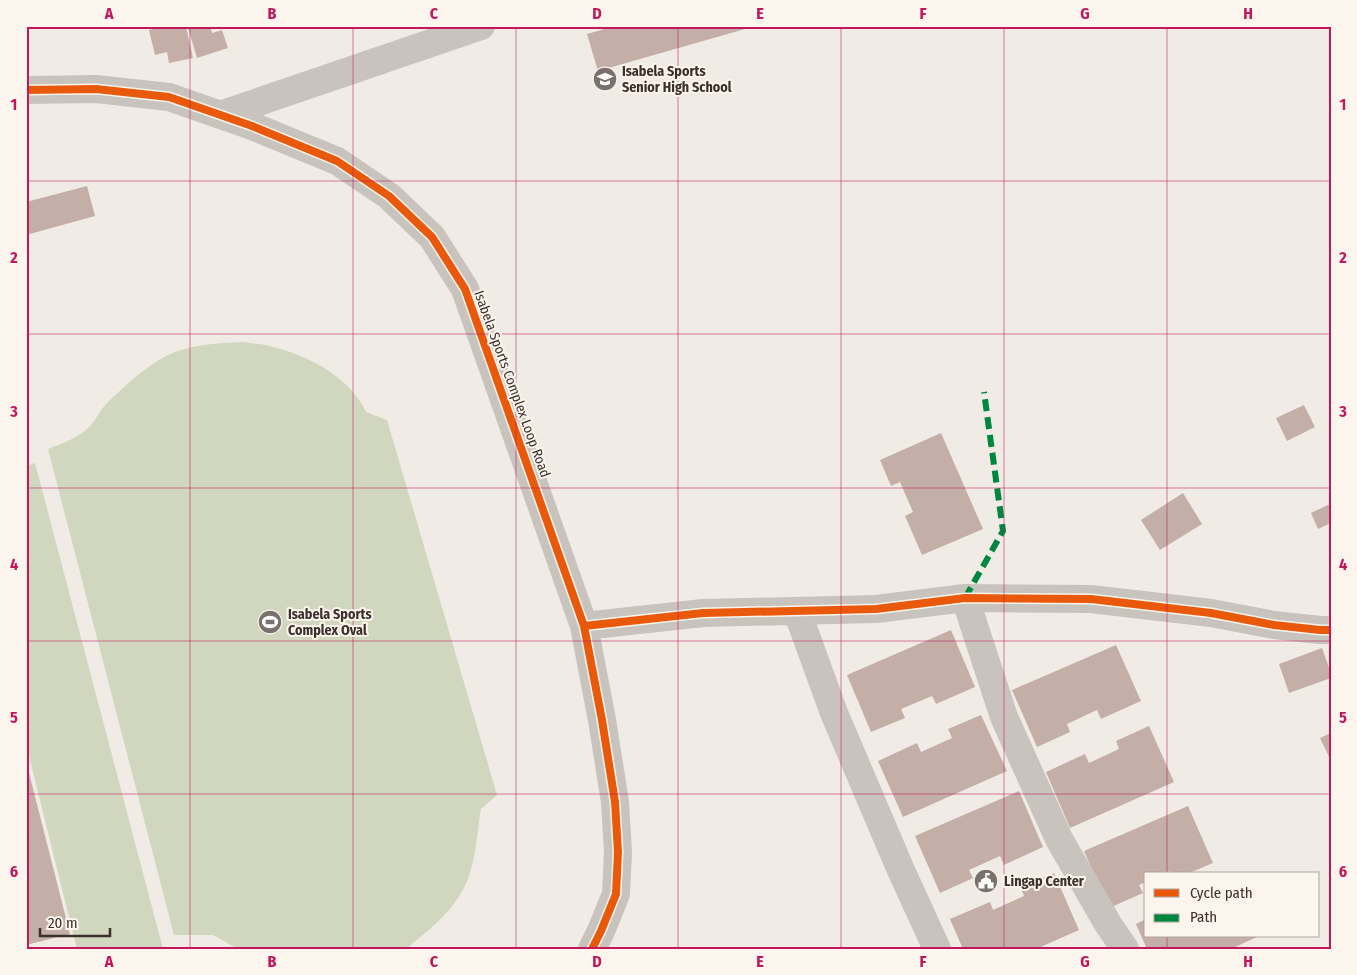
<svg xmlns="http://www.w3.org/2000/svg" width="1357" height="975" font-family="'Fira Sans Condensed',sans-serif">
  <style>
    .green { fill: #d1d6bf }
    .building { fill: #c3afa7 }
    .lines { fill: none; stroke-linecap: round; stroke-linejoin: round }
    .minor { stroke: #c9c3be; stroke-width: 28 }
    .quiet { stroke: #00873e; stroke-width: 6; stroke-dasharray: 12 6; stroke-linecap: butt }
    .cycleway-casing { stroke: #fbf5ee; stroke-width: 11 }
    .cycleway { stroke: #e8590c; stroke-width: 8 }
    .grid { fill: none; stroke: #c2185b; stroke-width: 1; stroke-opacity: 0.55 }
    .labels { text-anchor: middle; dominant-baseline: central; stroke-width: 4; stroke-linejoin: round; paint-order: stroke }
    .poi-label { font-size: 14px; font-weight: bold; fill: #3b302b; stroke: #fbf5ee; text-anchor: start }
    .street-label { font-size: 14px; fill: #3b302b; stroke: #fbf5ee }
    .neatline { fill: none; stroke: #c2185b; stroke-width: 2 }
    .grid-label { font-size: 16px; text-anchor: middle; font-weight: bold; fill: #c2185b }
  </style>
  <rect width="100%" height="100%" fill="#f0ebe5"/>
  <path class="green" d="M243,342c10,2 21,2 30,5 36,9 77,30 93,65l21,8 110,375 -16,14c-5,29 -5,64 -23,89 -13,20 -34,36 -52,51h-168l-25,-14h-39l-126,-486c15,-6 33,-12 43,-24 6,-7 10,-16 16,-22 19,-18 46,-44 71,-52 21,-7 43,-8 65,-9z
    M35,463l128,486h-86l-51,-205v-278z"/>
  <path class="building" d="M166,26h20l7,32 -24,5 -2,-11 -12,3 -6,-25z
    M195,26h15l2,7 10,-3 6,18 -31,10 -9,-30z
    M615,26h137v1l-154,44 -11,-37z
    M87,186l8,30 -69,19v-33z
    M1304,405l11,22 -28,14 -11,-23z
    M941,433l42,96 -61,26 -17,-39 8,-4 -13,-30 -9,4 -11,-26z
    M1183,493l19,31 -42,26 -19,-30z
    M1330,504l1,19 -13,6 -7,-16z
    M951,630l24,57 -39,17 -4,-8 -31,13 4,9 -34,14 -24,-57z
    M1116,645l25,56 -40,18 -4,-9 -30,14 3,8 -33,15 -25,-57z
    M1322,648l9,25v5l-42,15 -10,-29z
    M981,715l26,56 -104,46 -25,-56 39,-18 4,9 31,-14 -4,-9z
    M1149,726l25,56 -104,46 -24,-56 39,-18 4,9 30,-14 -3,-8z
    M1331,733v28l-11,-23z
    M26,761l44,173 -44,11z
    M1019,791l24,56 -39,18 -4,-9 -31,14 4,8 -33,15 -25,-57z
    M1188,806l25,57 -26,11h-16l-1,-3 -6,3h-18v8l-7,3 4,8 -34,15 -25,-57z
    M1054,873l25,57 -43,19h-73l-13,-30 40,-17 3,8 31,-14 -3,-8z
    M1146,919v17h113l-28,13h-84l-11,-25z"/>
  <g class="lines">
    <path class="minor" d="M26,90l70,-1 73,8 83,29 85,35 52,35 43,41 33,52 119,337 18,94 13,82 3,50 -2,42 -15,37 -9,18
      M220,115l261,-89
      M965,598l39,119 55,122 49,85 17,25
      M797,611l37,102 66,155 37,81
      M584,626l119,-13 173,-4 89,-11 126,1 120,14 63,12 46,5h11"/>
    <path class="quiet" d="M965,598l38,-67 -19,-139"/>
    <g class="cycleway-casing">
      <path id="cycleway" d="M26,90l70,-1 73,8 83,29 85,35 52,35 43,41 33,52 119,337 18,94 13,82 3,50 -2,42 -15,37 -9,18
        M584,626l119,-13 173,-4 89,-11 126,1 120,14 63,12 46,5h11"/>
    </g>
    <use href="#cycleway" class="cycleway"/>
  </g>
  <path class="grid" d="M190,26v923M353,26v923M516,26v923M678,26v923M841,26v923M1004,26v923M1167,26v848M26,181h1305M26,334h1305M26,488h1305M26,641h1305M26,794h1305M1167,936v13"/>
  <defs>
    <g id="school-disc" transform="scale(1.25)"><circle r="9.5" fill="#7a716c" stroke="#fbf5ee"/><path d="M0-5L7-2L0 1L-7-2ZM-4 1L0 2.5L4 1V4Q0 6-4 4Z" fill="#fff"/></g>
    <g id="stadium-disc" transform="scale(1.25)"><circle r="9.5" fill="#7a716c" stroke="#fbf5ee"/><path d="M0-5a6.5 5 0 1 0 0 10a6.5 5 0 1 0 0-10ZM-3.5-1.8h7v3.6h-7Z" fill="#fff"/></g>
    <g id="civic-disc" transform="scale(1.25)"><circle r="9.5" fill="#7a716c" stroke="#fbf5ee"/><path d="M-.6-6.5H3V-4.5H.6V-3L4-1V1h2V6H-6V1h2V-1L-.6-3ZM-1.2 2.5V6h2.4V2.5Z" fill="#fff"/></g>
  </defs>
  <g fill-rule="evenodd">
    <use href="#school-disc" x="605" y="79"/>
    <use href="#stadium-disc" x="270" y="622"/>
    <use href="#civic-disc" x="986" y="881"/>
  </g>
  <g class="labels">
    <g class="poi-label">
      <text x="622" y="71">Isabela Sports<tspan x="622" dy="16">Senior High School</tspan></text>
      <text x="288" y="614">Isabela Sports<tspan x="288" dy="16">Complex Oval</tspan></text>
      <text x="1004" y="881">Lingap Center</text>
    </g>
    <g class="street-label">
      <text transform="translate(512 384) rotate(70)">Isabela Sports Complex Loop Road</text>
    </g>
  </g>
  <rect width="1357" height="975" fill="none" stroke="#fbf5ee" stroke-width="55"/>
  <rect x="1144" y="872" width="175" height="65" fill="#fbf5ee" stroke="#aea6a0"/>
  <rect x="1154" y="889" width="25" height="8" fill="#e8590c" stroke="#aea6a0"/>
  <text x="1190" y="898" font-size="15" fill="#3b302b">Cycle path</text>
  <rect x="1154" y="914" width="25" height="8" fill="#00873e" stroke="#aea6a0"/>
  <text x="1190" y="922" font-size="15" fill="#3b302b">Path</text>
  <path d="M40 928v8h70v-8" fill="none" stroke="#3b302b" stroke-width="2.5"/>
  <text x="48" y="928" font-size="15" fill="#3b302b" stroke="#fbf5ee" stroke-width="4" paint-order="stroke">20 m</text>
  <rect x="28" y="28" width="1302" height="920" class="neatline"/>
  <g class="grid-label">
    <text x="109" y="19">A</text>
    <text x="272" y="19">B</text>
    <text x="434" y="19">C</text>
    <text x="597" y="19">D</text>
    <text x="760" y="19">E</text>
    <text x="923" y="19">F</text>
    <text x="1085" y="19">G</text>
    <text x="1248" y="19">H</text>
    <text x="14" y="110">1</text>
    <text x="1343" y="110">1</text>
    <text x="14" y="263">2</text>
    <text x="1343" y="263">2</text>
    <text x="14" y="417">3</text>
    <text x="1343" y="417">3</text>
    <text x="14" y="570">4</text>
    <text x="1343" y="570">4</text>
    <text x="14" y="723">5</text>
    <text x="1343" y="723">5</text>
    <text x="14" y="877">6</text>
    <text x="1343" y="877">6</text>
    <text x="109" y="967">A</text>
    <text x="272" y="967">B</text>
    <text x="434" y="967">C</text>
    <text x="597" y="967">D</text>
    <text x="760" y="967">E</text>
    <text x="923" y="967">F</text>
    <text x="1085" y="967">G</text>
    <text x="1248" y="967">H</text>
  </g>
</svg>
